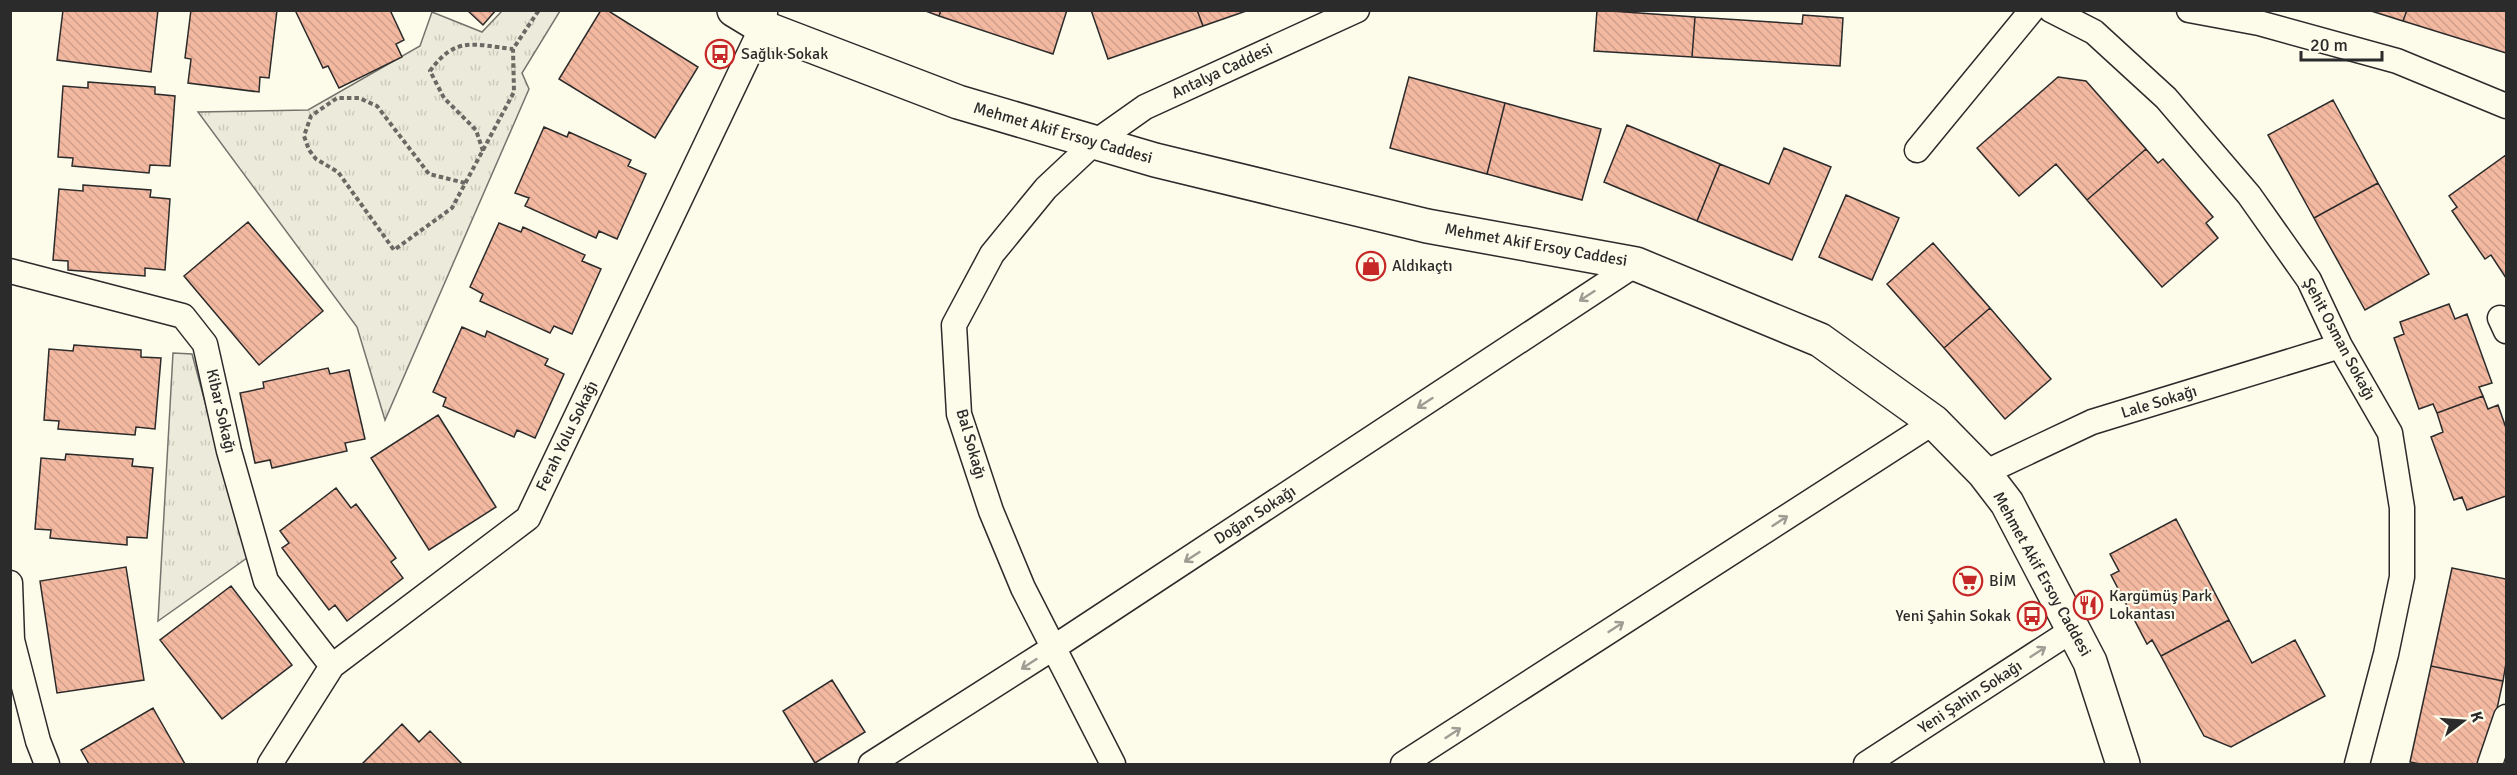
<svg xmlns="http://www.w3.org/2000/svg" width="2517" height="775" font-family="Signika,sans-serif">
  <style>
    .grass { fill: url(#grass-tufts); stroke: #74746e; stroke-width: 1.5 }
    .building { fill: url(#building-back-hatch); stroke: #2b2b2b; stroke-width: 1.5 }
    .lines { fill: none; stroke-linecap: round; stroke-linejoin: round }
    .street-casing { stroke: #2b2b2b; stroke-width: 27 }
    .secondary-casing { stroke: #2b2b2b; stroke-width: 36 }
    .path { stroke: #6a6964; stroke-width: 4; stroke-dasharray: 4.5 3; stroke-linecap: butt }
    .street { stroke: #fdfbea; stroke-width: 24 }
    .secondary { stroke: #fdfbea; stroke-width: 33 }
    .oneway { stroke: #9e9d94 }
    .labels { text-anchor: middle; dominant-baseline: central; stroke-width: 4.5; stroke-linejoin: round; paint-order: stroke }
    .poi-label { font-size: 16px; fill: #2b2b2b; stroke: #fdfbea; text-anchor: start }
    .street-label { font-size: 16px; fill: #2b2b2b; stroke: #fdfbea }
  </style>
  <defs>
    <pattern id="grass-tufts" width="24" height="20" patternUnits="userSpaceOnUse" patternTransform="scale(1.5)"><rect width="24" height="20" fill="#ecebdb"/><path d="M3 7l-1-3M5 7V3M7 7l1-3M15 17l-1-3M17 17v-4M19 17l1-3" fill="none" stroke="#cbcabc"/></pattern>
    <pattern id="building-back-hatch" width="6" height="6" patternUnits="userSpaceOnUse" patternTransform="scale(1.5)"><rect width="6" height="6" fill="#f2b8a0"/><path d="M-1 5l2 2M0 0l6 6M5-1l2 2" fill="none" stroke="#d09e8a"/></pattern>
  </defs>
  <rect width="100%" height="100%" fill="#fdfbea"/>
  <path class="grass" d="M502,11h58l-38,62 7,16 -144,331 -28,-93 -159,-215 110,-2 112,-64 12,-34 50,20z
    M173,353l19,1 55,204 -89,63z"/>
  <path class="building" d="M63,10h95l-7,62 -94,-12z
    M191,10h86l-8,68 -9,-1 -1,15 -71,-9 3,-24 -6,-1z
    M295,10h95l14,30 -8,4 6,13 -63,31 -11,-22 -5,2z
    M467,10h29l-13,15z
    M601,10h6l91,57 -43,71 -96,-59z
    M923,10h18l-2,6z
    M941,10h126l-14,44 -114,-38z
    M1091,10h106l6,16 -95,33z
    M1197,10h52l-46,16z
    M1597,10l98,7 -3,40 -98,-6z
    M2368,10h39l-4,11z
    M2407,10h99v43l-103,-32z
    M1803,15l40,3 -3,48 -148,-9 3,-40 107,7z
    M1409,77l96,26 -18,71 -97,-26z
    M2058,77l28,4 60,68 -59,51 -31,-36 -37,32 -42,-48z
    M88,82l67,5v7l20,2 -5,70 -20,-1 -1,8 -77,-7 1,-8 -15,-1 5,-71 25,2z
    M2333,100l45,83 -64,35 -46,-83z
    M1505,103l96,26 -19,71 -95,-26z
    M1627,125l93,39 -23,57 -93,-39z
    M544,127l23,10 2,-5 62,28 -3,6 18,8 -29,65 -18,-8 -3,7 -71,-32 4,-8 -14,-5z
    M1784,148l47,19 -39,93 -95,-39 23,-57 49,20z
    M2146,149l12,14 5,-4 50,58 -7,6 12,15 -56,49 -75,-87z
    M2506,155v123l-15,-23 -6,4 -33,-48 5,-4 -8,-11z
    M2378,183l51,91 -64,36 -51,-92z
    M83,185l68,5 -1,7 20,2 -5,71 -20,-2v8l-77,-6v-9l-15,-1 6,-71 24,2z
    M1846,195l53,23 -27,62 -53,-23z
    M248,222l75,89 -64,54 -75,-89z
    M499,223l22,9 2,-5 62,28 -3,6 19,8 -29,65 -18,-8 -4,7 -70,-32 3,-7 -13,-7z
    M1933,243l57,65 -46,40 -57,-64z
    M2449,304l6,15 12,-5 25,69 -13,4 4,9 -46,17 -4,-9 -14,5 -25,-71 10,-4 -4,-12z
    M1990,308l61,71 -46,40 -61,-71z
    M462,327l23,10 2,-6 61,28 -3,6 19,9 -29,64 -18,-8 -3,7 -71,-31 3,-8 -13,-6z
    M74,345l67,5v7l20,1 -6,71 -19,-2 -1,8 -77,-6 1,-8 -15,-1 5,-71 24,2z
    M328,368l2,6 19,-4 16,69 -20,4 2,8 -75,17 -2,-8 -15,3 -15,-70 24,-5 -1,-6z
    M2483,396l5,13 10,-4 8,23v68l-39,14 -5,-13 -8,3 -23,-63 12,-5 -6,-19z
    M438,415l58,92 -67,43 -58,-92z
    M66,454l67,5 -1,7 21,2 -6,70 -20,-1v8l-77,-7 1,-8 -16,-1 6,-71 24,2z
    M336,488l15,20 5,-4 40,54 -5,4 12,16 -56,43 -12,-16 -6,5 -47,-62 7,-5 -9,-12z
    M2176,519l53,101 -68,36 -9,-16 -5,4 -36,-69 8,-4 -9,-17z
    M126,567l18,113 -87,13 -17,-112z
    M2452,568l54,11v84l-3,18 -72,-15z
    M231,586l61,79 -70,54 -62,-79z
    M2229,620l23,43 43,-23 30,56 -94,51 -27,-11 -43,-80z
    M2431,666l72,15 -18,83h-65l-10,-2z
    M832,680l33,52 -50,31 -32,-52z
    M153,708l32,56h-96l-8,-14z
    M402,724l17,18 11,-11 32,33h-100z"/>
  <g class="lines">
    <g class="street-casing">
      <path id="street" d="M2051,10l43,22 72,66 83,97 60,85 31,66 50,87 12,75v69l-16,77 -29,110
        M2189,10l70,13 138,38 109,45
        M1917,150l115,-140
        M10,271l173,45 22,28 24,107 37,130 66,85
        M2500,318l6,13
        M1984,473l108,-51 248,-76
        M10,583l2,57 26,101 9,23
        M270,764l62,-98 196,-148 234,-491 3,-14
        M871,764l182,-116 583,-384
        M1113,764l-90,-176 -32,-77 -32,-97 -5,-89 38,-71 54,-66 48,-45 51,-36 212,-97
        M1403,764l531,-342
        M1866,764l208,-135
        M2490,764l16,-47"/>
    </g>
    <g class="secondary-casing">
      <path id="secondary" d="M734,10l28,17 196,75 197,58 272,66 209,38 184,76 114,82 50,51 23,30 83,159 33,102"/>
    </g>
    <path class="path" d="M483,151l-7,-21 -32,-32 -14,-27c26,-36 44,-26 83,-22
      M465,183l-36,-9 -52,-68 -18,-8h-22l-26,18 -7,20 5,14 7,9 22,13 56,78 58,-42 62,-116 -1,-43 26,-39"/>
    <use href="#street" class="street"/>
    <use href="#secondary" class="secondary"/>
  </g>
  <defs><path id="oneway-shaft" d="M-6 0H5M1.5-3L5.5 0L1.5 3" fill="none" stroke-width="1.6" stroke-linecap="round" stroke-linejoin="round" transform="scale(1.5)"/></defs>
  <g class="oneway">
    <use href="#oneway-shaft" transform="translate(1587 296) rotate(147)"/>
    <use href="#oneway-shaft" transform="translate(1425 403) rotate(147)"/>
    <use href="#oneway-shaft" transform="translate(1780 521) rotate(-33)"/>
    <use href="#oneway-shaft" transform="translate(1192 557) rotate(147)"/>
    <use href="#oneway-shaft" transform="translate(1616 627) rotate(-33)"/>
    <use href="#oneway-shaft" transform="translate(2038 652) rotate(-33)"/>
    <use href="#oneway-shaft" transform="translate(1029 664) rotate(147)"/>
    <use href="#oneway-shaft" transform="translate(1453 733) rotate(-33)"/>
  </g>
  <defs>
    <g id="bus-ring" transform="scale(1.5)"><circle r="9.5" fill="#fdfbea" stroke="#c62828" stroke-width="1.5"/><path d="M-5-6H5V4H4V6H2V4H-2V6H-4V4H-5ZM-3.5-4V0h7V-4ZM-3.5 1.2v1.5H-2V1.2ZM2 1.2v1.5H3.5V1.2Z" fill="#c62828"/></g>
    <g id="shop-ring" transform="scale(1.5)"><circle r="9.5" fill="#fdfbea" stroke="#c62828" stroke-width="1.5"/><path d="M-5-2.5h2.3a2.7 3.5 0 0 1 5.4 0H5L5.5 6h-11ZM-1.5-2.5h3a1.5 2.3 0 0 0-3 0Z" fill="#c62828"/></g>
    <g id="supermarket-ring" transform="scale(1.5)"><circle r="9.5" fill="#fdfbea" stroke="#c62828" stroke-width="1.5"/><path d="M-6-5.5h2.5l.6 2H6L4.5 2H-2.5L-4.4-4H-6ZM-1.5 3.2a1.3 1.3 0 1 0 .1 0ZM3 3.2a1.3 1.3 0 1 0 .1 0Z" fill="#c62828"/></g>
    <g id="restaurant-ring" transform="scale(1.5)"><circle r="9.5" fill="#fdfbea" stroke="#c62828" stroke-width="1.5"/><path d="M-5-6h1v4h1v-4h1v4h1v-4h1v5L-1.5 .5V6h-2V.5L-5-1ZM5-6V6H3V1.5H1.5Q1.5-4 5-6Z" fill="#c62828"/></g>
  </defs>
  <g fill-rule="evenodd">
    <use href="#bus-ring" x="720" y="54"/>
    <use href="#shop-ring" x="1371" y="266"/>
    <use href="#supermarket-ring" x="1968" y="581"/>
    <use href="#restaurant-ring" x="2088" y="605"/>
    <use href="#bus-ring" x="2032" y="616"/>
  </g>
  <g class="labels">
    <g class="poi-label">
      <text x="741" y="54">Sağlık Sokak</text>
      <text x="1392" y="266">Aldıkaçtı</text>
      <text x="1989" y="581">BİM</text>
      <text x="2109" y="596">Kargümüş Park<tspan x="2109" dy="18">Lokantası</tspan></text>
      <text x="2011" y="616" text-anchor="end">Yeni Şahin Sokak</text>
    </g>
    <g class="street-label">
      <text transform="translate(1222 71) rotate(-25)">Antalya Caddesi</text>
      <text transform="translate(1063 133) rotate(16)">Mehmet Akif Ersoy Caddesi</text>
      <text transform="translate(1536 245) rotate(10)">Mehmet Akif Ersoy Caddesi</text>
      <text transform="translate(2339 339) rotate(62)">Şehit Osman Sokağı</text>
      <text transform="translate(2159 402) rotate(-17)">Lale Sokağı</text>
      <text transform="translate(221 411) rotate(77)">Kibar Sokağı</text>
      <text transform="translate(567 436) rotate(-64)">Ferah Yolu Sokağı</text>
      <text transform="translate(971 444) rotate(74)">Bal Sokağı</text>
      <text transform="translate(1255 515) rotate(-33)">Doğan Sokağı</text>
      <text transform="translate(2042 574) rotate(61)">Mehmet Akif Ersoy Caddesi</text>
      <text transform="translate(1970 697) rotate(-33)">Yeni Şahin Sokağı</text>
    </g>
  </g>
  <rect width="2517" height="775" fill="none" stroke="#2b2b2b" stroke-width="24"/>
  <g transform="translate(2463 721) rotate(73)" stroke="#fdfbea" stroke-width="4.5" paint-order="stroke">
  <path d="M0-4.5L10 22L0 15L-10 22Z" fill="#2b2b2b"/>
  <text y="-9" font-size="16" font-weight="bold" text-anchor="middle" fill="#2b2b2b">K</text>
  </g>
  <path d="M2301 51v9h81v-9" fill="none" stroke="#2b2b2b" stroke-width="3"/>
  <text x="2310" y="51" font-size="18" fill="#2b2b2b" stroke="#fdfbea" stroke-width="4.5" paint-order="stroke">20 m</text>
</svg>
